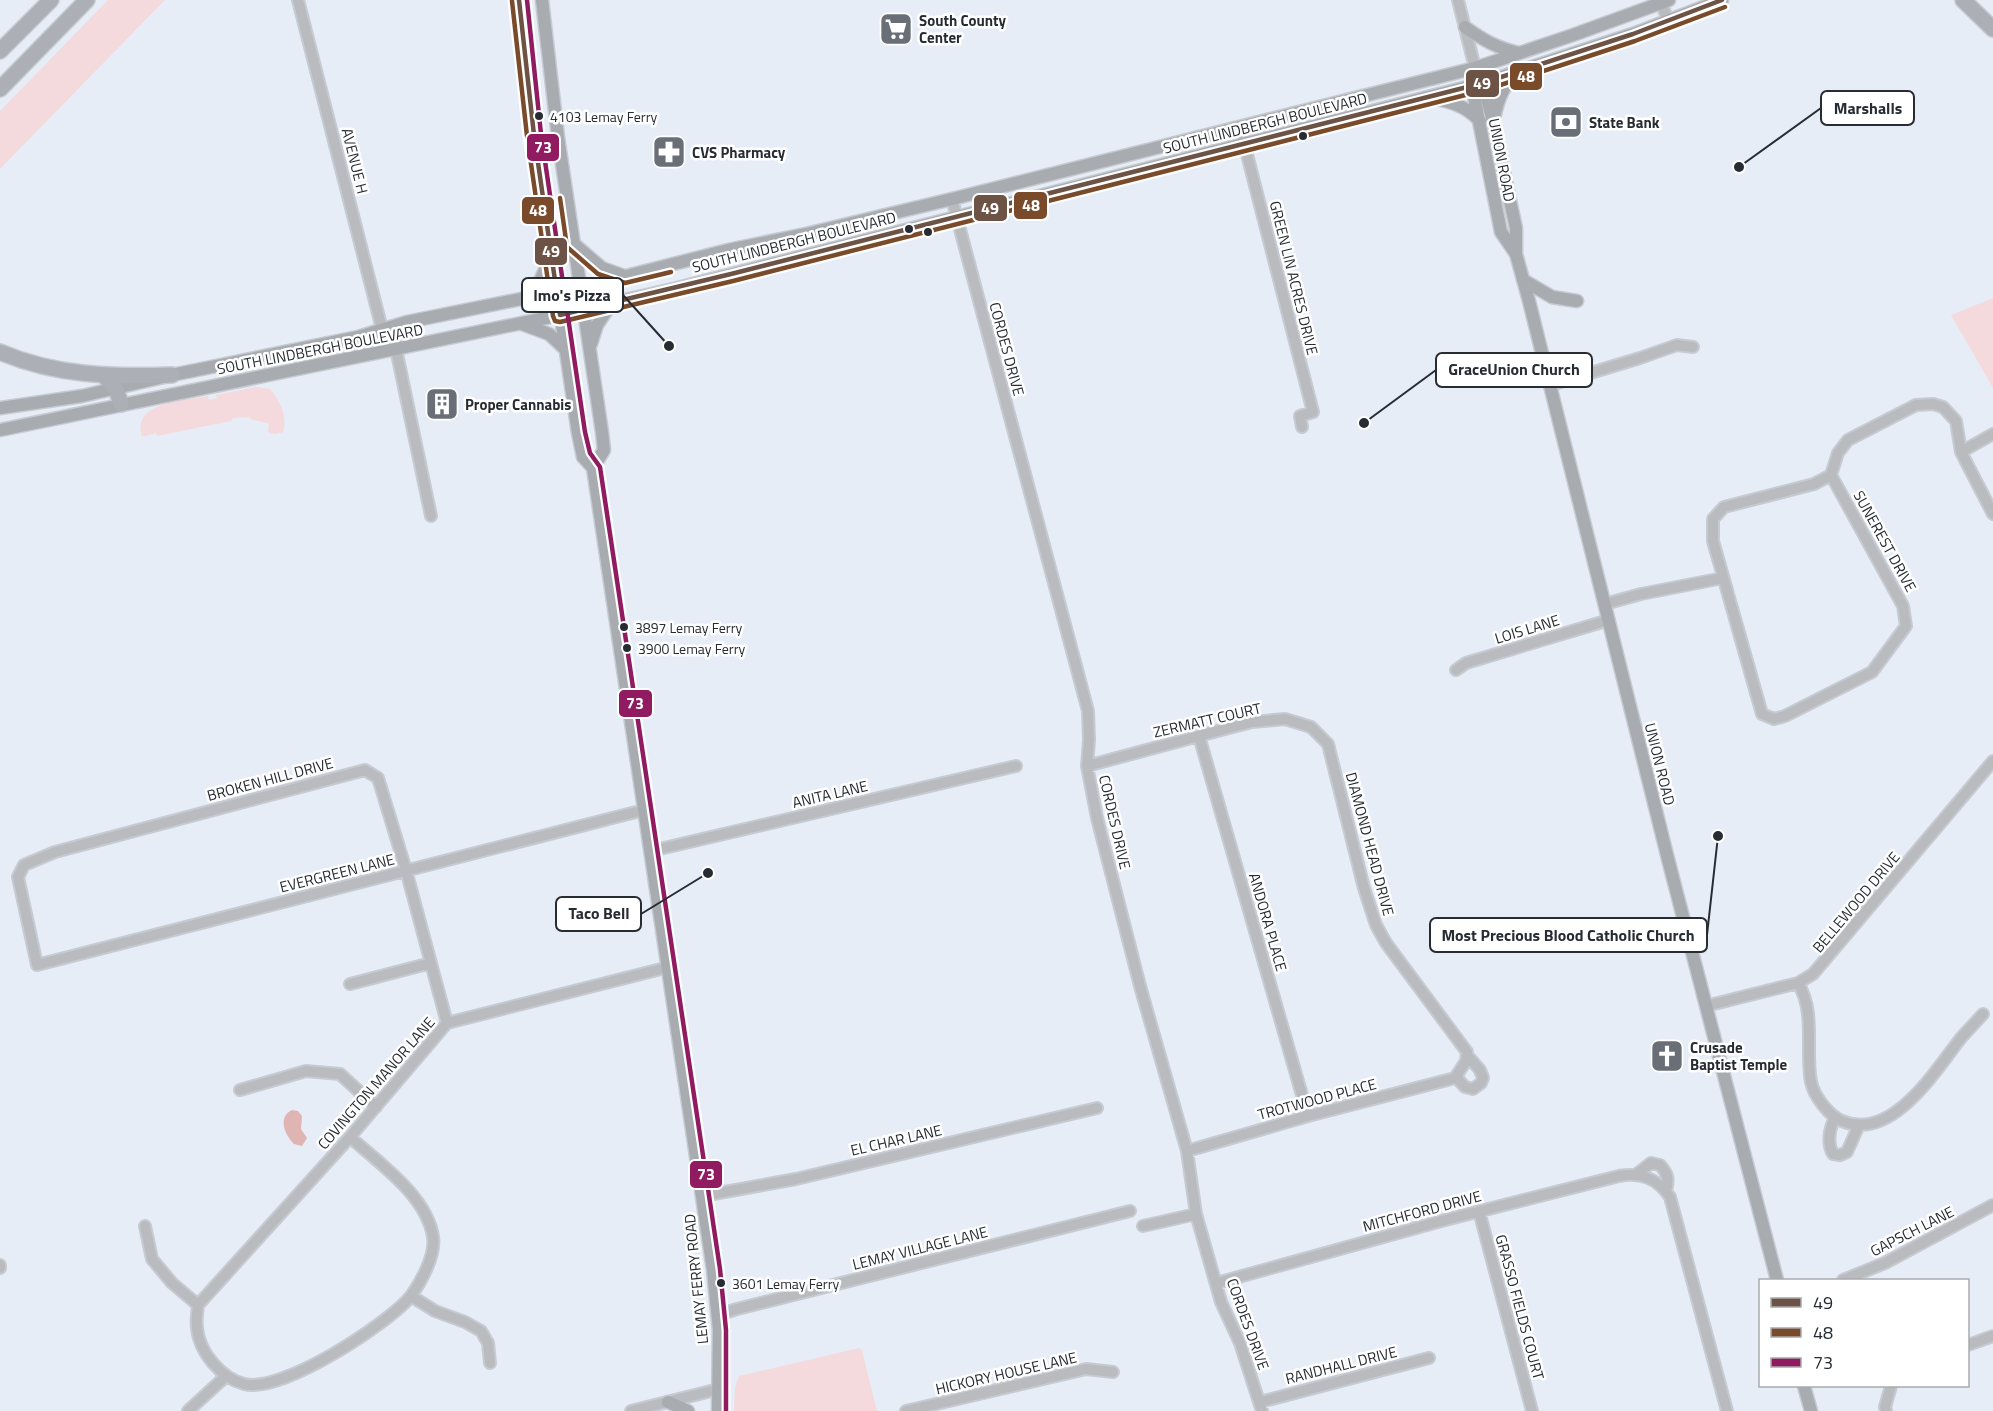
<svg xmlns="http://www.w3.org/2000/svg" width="1993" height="1411" font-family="'Titillium Web',sans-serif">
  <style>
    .green { fill: #f4dadd }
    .water { fill: #e1b4b4 }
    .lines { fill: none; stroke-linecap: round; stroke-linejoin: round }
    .minor-casing { stroke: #c6cbd2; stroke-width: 14 }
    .major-casing { stroke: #c6cbd2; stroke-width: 15 }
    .highway-casing { stroke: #c6cbd2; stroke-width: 18 }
    .minor { stroke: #b9bbbf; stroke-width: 10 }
    .major { stroke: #a8abaf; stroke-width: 12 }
    .highway { stroke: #acb0b6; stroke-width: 15 }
    .bus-1-casing { stroke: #fff; stroke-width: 9 }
    .bus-2-casing { stroke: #fff; stroke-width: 9 }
    .bus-3-casing { stroke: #fff; stroke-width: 9 }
    .bus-1 { stroke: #6c5345; stroke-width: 4.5 }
    .bus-2 { stroke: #7a4b2a; stroke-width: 4.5 }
    .bus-3 { stroke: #901b61; stroke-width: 4.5 }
    .bus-dot { fill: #272b32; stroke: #fff; stroke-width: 2 }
    .labels { text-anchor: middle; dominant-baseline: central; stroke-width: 5; stroke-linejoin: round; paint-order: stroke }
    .bus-label { font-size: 14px; fill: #272b32; stroke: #fff; text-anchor: start }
    .poi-label { font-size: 15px; font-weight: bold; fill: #272b32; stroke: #fff; text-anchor: start }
    .street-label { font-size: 15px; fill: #272b32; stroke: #fff }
    .leader { fill: none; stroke: #272b32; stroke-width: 2 }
    .callout-dot { fill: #272b32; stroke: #fff; stroke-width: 2 }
    .callout { fill: #fff; stroke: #272b32; stroke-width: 2 }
    .callout-label { font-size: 16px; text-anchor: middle; font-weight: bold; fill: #272b32 }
    .line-badge { stroke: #fff; stroke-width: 2 }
    .badge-label { font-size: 16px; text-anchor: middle; font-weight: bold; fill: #fff }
  </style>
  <rect width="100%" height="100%" fill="#e7edf7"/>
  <path class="green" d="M108,0h57l-165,169v-58z
    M1993,298v90l-42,-73z
    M256,387l14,2c10,11 18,28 13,43 -6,2 -9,3 -15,0l1,-8 -18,-5 -2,-2 -16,1 -2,3 -74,15 -1,-3 -14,4c-11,-36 43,-36 66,-41l1,4 8,-2 -1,-3z
    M859,1348l3,2 15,61h-143l1,-24 4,-11z"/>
  <path class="water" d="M292,1110l6,1 4,5 -1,13 6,9 -5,8 -8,-2c-9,-9 -17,-27 -2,-34z"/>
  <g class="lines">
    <g class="minor-casing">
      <path id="minor" d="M298,0l84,329
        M1458,0l17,68
        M1660,0l8,20
        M1240,127l73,285 -13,4 2,11
        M952,199l136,512 1,29 -2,26 10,52 43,168 47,165 9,63 25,88 19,41 22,68
        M396,349l35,167
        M1551,385l89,-27 37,-13 16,2
        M1961,452l32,-18
        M1831,475l72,131 3,20 -34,46 -87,44 -11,3 -12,-5 -49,-173v-22l11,-12 90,-23 17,-9 7,-22 10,-13 68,-35 17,-1 10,3 13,14 5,31 32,62
        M1605,604l36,-10 82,-16
        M1456,670l10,-7 143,-43
        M1199,736l109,380
        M1087,766l134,-36 31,-8 33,-3 26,8 17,17 36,144 12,37 10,18 81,109 -1,9 -11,17 -147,38 -121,35
        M651,851l365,-85
        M1798,983c18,29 7,67 13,99 3,14 18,34 31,39 50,21 93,-50 119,-83 7,-8 15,-16 22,-24
        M350,984l81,-21
        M1706,1006l92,-23 15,-9 180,-213
        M447,1023l-41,-153 -28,-92 -13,-8 -310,82 -31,13 -6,12 19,88 591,-151 17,-4
        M1456,1077l9,10 8,2 8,-6 2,-5 -3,-8 -13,-15
        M240,1090l66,-19 34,3 36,33
        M1835,1118c-6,11 -8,26 -2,36l7,1 7,-3 12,-27
        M1637,1174l14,-11 9,2c8,9 9,14 6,26
        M702,1196l94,-17 301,-71
        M1479,1211l53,200
        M145,1226l7,33 20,24 26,22
        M1143,1226l53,-12
        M0,1265v3
        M1843,1280l42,-17 108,-58
        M1217,1283l228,-63 174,-44c22,-4 38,2 51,21l57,214
        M411,1296l24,15 30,11 16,9 7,12 2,20
        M198,1305l152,-168 97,-114 222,-56
        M198,1305c-1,8 -2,16 -1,23 2,24 24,50 47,56 37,10 144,-60 167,-88 10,-14 25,-41 22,-59 -6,-41 -54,-74 -83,-100
        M718,1315l19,-6 393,-98
        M1968,1345l25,-9
        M1260,1402l169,-44
        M188,1411l38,-35
        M631,1411l88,-22
        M906,1411l180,-42 27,3
        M1886,1411l-1,-4 6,-21"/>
    </g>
    <g class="major-casing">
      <path id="major" d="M519,0l15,135 44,298 5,24 10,11 120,802 6,60 -1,81
        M542,0l16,137 44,295 2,18 -11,18
        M1465,27c18,13 32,21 54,26
        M1480,77l3,6 10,39 23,106v26
        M1473,78l-1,8 29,146 15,22 13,47 139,558 109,421
        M1432,98c20,4 34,8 48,23
        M1494,118c4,-17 8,-30 20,-43
        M574,244l28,24 22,8
        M1523,280l29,17 25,4
        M528,298l11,-15 12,-26
        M522,324l27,10 17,16
        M591,344l6,-19 14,-21
        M0,408l82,-12 90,-21 186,-38 49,-15 188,-38 133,-34 78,-16 146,-35 523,-131 98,-33 96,-35
        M0,430l546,-112 128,-29 809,-206 150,-49 89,-34
        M1804,1386l7,25
        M668,1402l20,9"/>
    </g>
    <g class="highway-casing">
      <path id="highway" d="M1963,0l30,29
        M0,51l51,-51
        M0,89l87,-89
        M0,352c56,24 112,25 172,23
        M104,376l12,13 5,15"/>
    </g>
    <use href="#minor" class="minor"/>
    <use href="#major" class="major"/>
    <use href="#highway" class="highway"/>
    <g class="bus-1-casing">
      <path id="bus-1" d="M519,0l15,135 26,180 171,-41 752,-191 150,-49 89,-34"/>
    </g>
    <g class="bus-2-casing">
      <path id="bus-2" d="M512,1l15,135 26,180 2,5 5,1 173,-41 752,-191 150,-49 90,-34
        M560,198l7,49 31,27 27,9 46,-11"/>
    </g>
    <g class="bus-3-casing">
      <path id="bus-3" d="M527,0l14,134 44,298 5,21 10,14 120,802 6,61v81"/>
    </g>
    <use href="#bus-1" class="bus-1"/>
    <use href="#bus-2" class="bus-2"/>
    <use href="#bus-3" class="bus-3"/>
  </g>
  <defs>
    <g id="supermarket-square" transform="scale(1.725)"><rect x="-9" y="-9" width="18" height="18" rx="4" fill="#6a6f77" stroke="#fff"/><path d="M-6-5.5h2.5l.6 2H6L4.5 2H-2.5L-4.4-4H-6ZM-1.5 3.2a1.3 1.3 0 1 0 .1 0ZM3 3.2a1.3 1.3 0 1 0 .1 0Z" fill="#fff"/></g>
    <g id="bank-square" transform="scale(1.725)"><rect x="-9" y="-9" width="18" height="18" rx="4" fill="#6a6f77" stroke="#fff"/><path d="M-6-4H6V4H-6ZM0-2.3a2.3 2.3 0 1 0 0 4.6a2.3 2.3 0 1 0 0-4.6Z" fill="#fff"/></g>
    <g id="pharmacy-square" transform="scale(1.725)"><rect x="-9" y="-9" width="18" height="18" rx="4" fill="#6a6f77" stroke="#fff"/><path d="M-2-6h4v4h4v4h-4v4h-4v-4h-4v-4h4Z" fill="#fff"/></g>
    <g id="building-square" transform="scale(1.725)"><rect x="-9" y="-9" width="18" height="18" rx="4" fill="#6a6f77" stroke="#fff"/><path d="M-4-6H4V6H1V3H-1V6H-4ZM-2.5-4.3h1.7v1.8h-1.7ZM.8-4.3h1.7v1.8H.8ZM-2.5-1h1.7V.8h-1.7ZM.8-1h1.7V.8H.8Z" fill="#fff"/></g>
    <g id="church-square" transform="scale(1.725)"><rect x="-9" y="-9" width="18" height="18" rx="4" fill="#6a6f77" stroke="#fff"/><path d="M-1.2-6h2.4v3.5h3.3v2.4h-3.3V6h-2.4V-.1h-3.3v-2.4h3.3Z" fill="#fff"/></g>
  </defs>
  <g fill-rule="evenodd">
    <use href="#supermarket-square" x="896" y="29"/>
    <use href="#bank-square" x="1566" y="122"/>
    <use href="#pharmacy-square" x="669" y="152"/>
    <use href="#building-square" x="442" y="404"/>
    <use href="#church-square" x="1667" y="1056"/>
  </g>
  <g class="bus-dot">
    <circle cx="539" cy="116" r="5"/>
    <circle cx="1303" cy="136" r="5"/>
    <circle cx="909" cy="229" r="5"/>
    <circle cx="928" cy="232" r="5"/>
    <circle cx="624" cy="627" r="5"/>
    <circle cx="627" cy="648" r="5"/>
    <circle cx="721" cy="1283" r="5"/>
  </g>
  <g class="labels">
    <g class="bus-label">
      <text x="550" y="116">4103 Lemay Ferry</text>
      <text x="635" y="627">3897 Lemay Ferry</text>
      <text x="638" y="648">3900 Lemay Ferry</text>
      <text x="732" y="1283">3601 Lemay Ferry</text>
    </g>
    <g class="poi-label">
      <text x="919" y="20">South County<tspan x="919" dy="17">Center</tspan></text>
      <text x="1589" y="122">State Bank</text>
      <text x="692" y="152">CVS Pharmacy</text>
      <text x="465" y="404">Proper Cannabis</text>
      <text x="1690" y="1047">Crusade<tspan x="1690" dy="17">Baptist Temple</tspan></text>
    </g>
    <g class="street-label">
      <text transform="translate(1265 123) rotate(-14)">SOUTH LINDBERGH BOULEVARD</text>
      <text transform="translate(1502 160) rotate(79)">UNION ROAD</text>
      <text transform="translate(355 161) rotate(76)">AVENUE H</text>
      <text transform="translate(794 242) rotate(-14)">SOUTH LINDBERGH BOULEVARD</text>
      <text transform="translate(1294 278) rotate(76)">GREEN LIN ACRES DRIVE</text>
      <text transform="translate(320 349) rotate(-11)">SOUTH LINDBERGH BOULEVARD</text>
      <text transform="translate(1007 349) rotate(75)">CORDES DRIVE</text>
      <text transform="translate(1885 541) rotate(61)">SUNEREST DRIVE</text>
      <text transform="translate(1527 629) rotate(-17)">LOIS LANE</text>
      <text transform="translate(1207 720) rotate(-13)">ZERMATT COURT</text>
      <text transform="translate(1660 764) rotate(76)">UNION ROAD</text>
      <text transform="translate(270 779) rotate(-15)">BROKEN HILL DRIVE</text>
      <text transform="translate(830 794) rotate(-13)">ANITA LANE</text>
      <text transform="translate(1115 822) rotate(77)">CORDES DRIVE</text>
      <text transform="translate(1370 844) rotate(75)">DIAMOND HEAD DRIVE</text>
      <text transform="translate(337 873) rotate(-14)">EVERGREEN LANE</text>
      <text transform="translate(1856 902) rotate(-50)">BELLEWOOD DRIVE</text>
      <text transform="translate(1268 922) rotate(74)">ANDORA PLACE</text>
      <text transform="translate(376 1083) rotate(-49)">COVINGTON MANOR LANE</text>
      <text transform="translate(1317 1099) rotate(-15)">TROTWOOD PLACE</text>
      <text transform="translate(896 1140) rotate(-13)">EL CHAR LANE</text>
      <text transform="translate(1422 1211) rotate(-15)">MITCHFORD DRIVE</text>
      <text transform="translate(1912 1231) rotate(-27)">GAPSCH LANE</text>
      <text transform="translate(920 1248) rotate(-14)">LEMAY VILLAGE LANE</text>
      <text transform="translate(696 1279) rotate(-96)">LEMAY FERRY ROAD</text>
      <text transform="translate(1520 1307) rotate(75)">GRASSO FIELDS COURT</text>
      <text transform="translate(1248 1324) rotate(70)">CORDES DRIVE</text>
      <text transform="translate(1341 1365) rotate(-14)">RANDHALL DRIVE</text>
      <text transform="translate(1006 1373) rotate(-13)">HICKORY HOUSE LANE</text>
    </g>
  </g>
  <path class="leader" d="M1739 167L1821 108M669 346L623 295M1364 423L1436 370M708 873L641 914M1718 836L1707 935"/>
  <g class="callout-dot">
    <circle cx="1739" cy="167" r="6"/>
    <circle cx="669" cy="346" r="6"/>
    <circle cx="1364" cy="423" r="6"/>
    <circle cx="708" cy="873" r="6"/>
    <circle cx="1718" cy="836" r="6"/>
  </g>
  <g class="callout">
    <rect x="1821" y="91" width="93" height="34" rx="6"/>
    <rect x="522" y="278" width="101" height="34" rx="6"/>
    <rect x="1436" y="353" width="156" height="34" rx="6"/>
    <rect x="556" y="897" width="85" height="34" rx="6"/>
    <rect x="1430" y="918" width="277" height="34" rx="6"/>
  </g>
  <g class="callout-label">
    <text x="1868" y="114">Marshalls</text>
    <text x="572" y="301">Imo's Pizza</text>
    <text x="1514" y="375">GraceUnion Church</text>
    <text x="599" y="919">Taco Bell</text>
    <text x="1568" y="941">Most Precious Blood Catholic Church</text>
  </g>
  <g class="line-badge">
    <rect x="1509" y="62" width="34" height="29" rx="6" fill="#7a4b2a"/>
    <rect x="1465" y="69" width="35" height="29" rx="6" fill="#6c5345"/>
    <rect x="526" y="133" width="34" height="29" rx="6" fill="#901b61"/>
    <rect x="1013" y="191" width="35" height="29" rx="6" fill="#7a4b2a"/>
    <rect x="973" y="194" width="35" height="28" rx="6" fill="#6c5345"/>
    <rect x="521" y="196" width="34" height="29" rx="6" fill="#7a4b2a"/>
    <rect x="534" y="237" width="34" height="29" rx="6" fill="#6c5345"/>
    <rect x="618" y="689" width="35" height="29" rx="6" fill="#901b61"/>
    <rect x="689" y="1160" width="34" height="29" rx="6" fill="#901b61"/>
  </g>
  <g class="badge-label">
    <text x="1526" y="82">48</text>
    <text x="1482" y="89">49</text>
    <text x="543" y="153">73</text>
    <text x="1031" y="211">48</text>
    <text x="990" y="214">49</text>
    <text x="538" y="216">48</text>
    <text x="551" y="257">49</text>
    <text x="635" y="709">73</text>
    <text x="706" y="1180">73</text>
  </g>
  <rect x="1759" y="1279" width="210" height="108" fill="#ffffff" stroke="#a9aaad" stroke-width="1.5"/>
  <rect x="1771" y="1298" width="30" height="9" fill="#6c5345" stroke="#a9aaad" stroke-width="1.5"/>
  <text x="1813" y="1309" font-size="18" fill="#272b32">49</text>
  <rect x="1771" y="1328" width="30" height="9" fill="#7a4b2a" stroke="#a9aaad" stroke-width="1.5"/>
  <text x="1813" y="1339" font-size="18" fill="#272b32">48</text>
  <rect x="1771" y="1358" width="30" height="9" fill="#901b61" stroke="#a9aaad" stroke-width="1.5"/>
  <text x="1813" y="1369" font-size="18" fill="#272b32">73</text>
</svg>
